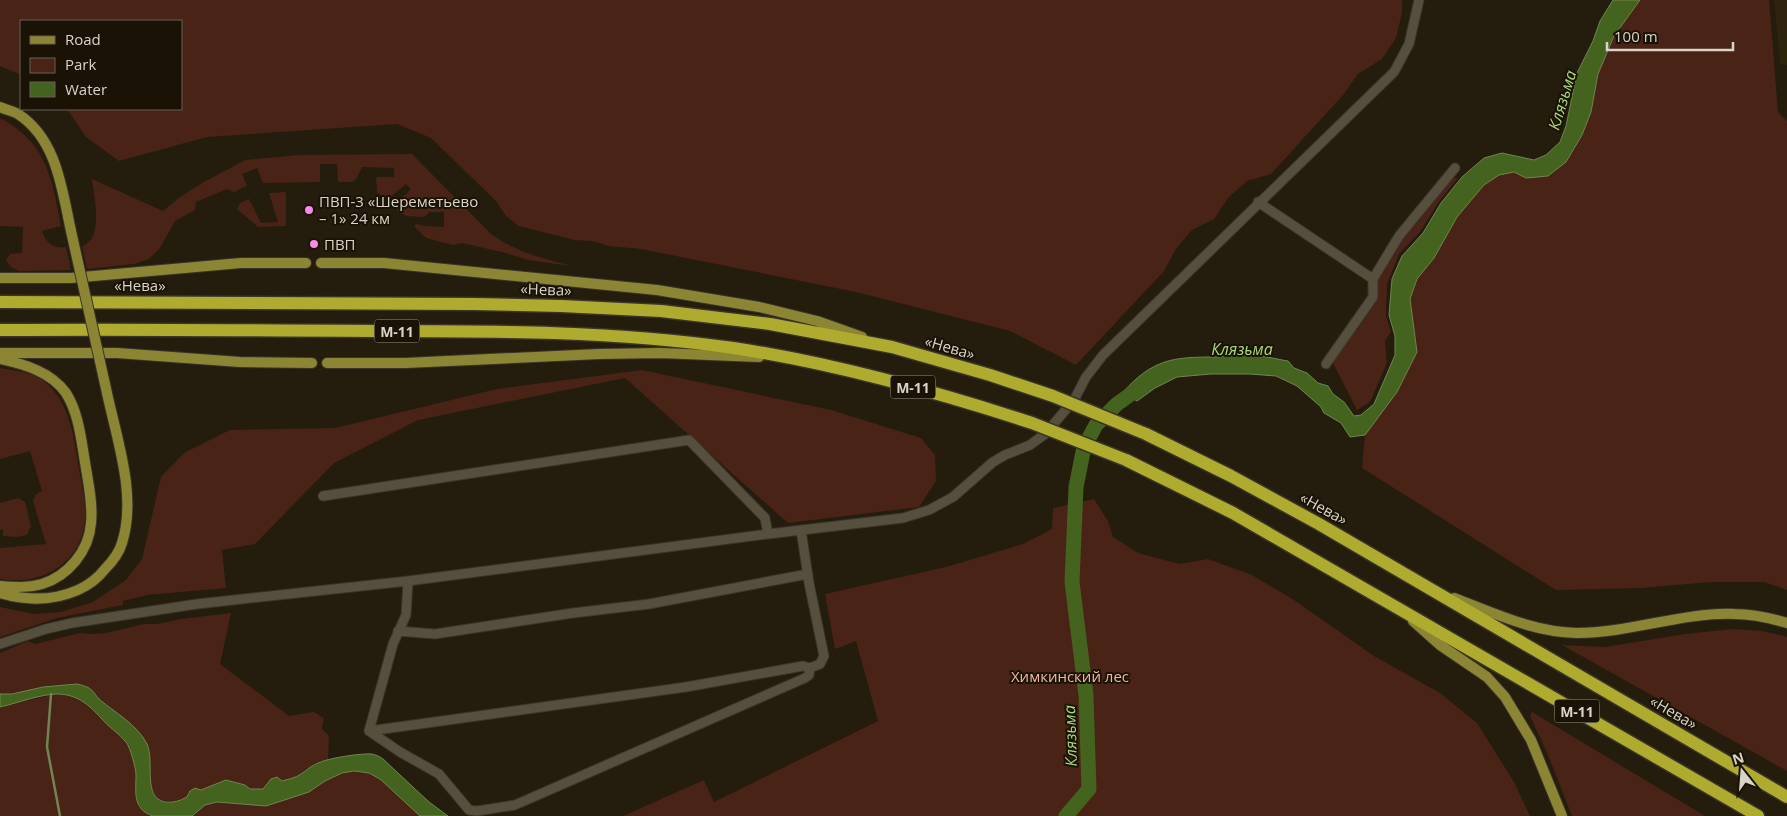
<svg xmlns="http://www.w3.org/2000/svg" width="1787" height="816" font-family="'Open Sans',sans-serif">
  <style>
    .built { fill: #2e240d }
    .green { fill: #492316 }
    .water { fill: #44631e; stroke: #708552 }
    .lines { fill: none; stroke-linecap: round; stroke-linejoin: round }
    .stream { stroke: #708552; stroke-width: 2.5 }
    .river { stroke: #44631e; stroke-width: 15 }
    .minor-casing { stroke: #3a342c; stroke-width: 11 }
    .major-casing { stroke: #3a342c; stroke-width: 12 }
    .highway-casing { stroke: #3a342c; stroke-width: 15 }
    .minor { stroke: #574f3e; stroke-width: 9 }
    .major { stroke: #8c8634; stroke-width: 10 }
    .highway { stroke: #afab2e; stroke-width: 12 }
    .major-bridge-casing { stroke: #3a342c; stroke-width: 12; stroke-linecap: butt }
    .highway-bridge-casing { stroke: #3a342c; stroke-width: 15; stroke-linecap: butt }
    .major-bridge { stroke: #8c8634; stroke-width: 10 }
    .highway-bridge { stroke: #afab2e; stroke-width: 12 }
    .poi-dot { fill: #f788ec; stroke: #1a1305; stroke-width: 2 }
    .labels { text-anchor: middle; dominant-baseline: central; stroke-width: 4; stroke-linejoin: round; paint-order: stroke }
    .shield { fill: #1a1305; stroke: #9f9a8f; stroke-width: 1 }
    .shield-label { font-size: 14px; font-weight: bold; fill: #d8d4ca }
    .poi-label { font-size: 15px; fill: #d8d4ca; stroke: #1a1305; text-anchor: start }
    .street-label { font-size: 15px; fill: #d8d4ca; stroke: #1a1305 }
    .park-label { font-size: 15px; fill: #f4b5a0; stroke: #1a1305 }
    .water-label { font-size: 16px; font-style: italic; fill: #aad879; stroke: #1a1305 }
  </style>
  <rect width="100%" height="100%" fill="#241c0d"/>
  <path class="built" d="M1774,0h13v65l-7,-1z"/>
  <path class="green" d="M0,0h1402v13l-6,25 -14,21 -24,15 -15,21 -72,79 -24,7 -19,17 -14,21 -22,11 -16,19 -12,22 -88,94 -66,-34 -154,-39 -215,-43 -32,-3 -17,-5 -18,-1 -55,-14 -13,-10 -10,-15 -65,-63 -34,-14 -190,13 -88,24 -33,-24 -19,-28h114v-88h-160v54l-21,-9z
    M1640,0h129l9,112 9,9v469l-23,-8h-53l-70,6 -85,2 -194,-122 3,-33 32,-43 20,-40 -7,-53 7,-20 17,-21 23,-41 27,-32 15,-10 15,-3 12,6 40,-16 16,-27 9,-23 7,-38 16,-38z
    M0,118c47,25 52,60 61,108l-19,5c4,12 11,18 24,16l5,23 -52,1 -8,-4 -5,-7 4,-6 12,-1 1,-26 -23,-1z
    M412,154l79,80c25,18 51,24 80,32l-43,-6 -22,-7 -44,-10 -9,2 -27,-7 -12,-12 2,-2 9,2 19,1v-15h-14l-6,5 -17,-1 -9,-4c-4,-10 7,-16 13,-23l-5,-5 -18,15 -4,-1 -7,-6 -1,-15h18v-9l-32,-1 -5,11 -4,4h-14l-1,-1 -1,-17h-17v18l-57,1 -6,-15 -15,6 5,12 -13,6 -7,-3 -31,13 -1,8 -20,11 -15,27 -11,11 -15,5 -47,5 -5,-23c22,-7 12,-49 10,-67l71,32 17,-14 24,-15 41,-22 53,-5z
    M1458,178l-20,25 -18,29 -21,22 -12,30 -1,32 5,16 -6,9 2,22 -17,39 -13,8 -23,-45 -1,-7 39,-56 4,-22 15,-21 20,-35 39,-45z
    M286,192v34l-28,1 -21,-18 3,-6 9,-4 12,24 17,-1 -9,-29z
    M0,368c16,3 34,4 46,15 24,21 27,51 32,80 3,18 8,37 7,56 -3,45 -44,67 -85,60v-31l46,-4 -13,-43 3,-7 6,-3 -12,-40 -30,8z
    M642,370l189,40 90,28 14,17 1,26 -17,26 -131,16 -163,-145 -207,42 -84,43 -79,81 -33,6 4,38 -79,7 -24,6v4l-66,13 -57,19v-30l34,7 27,-2 32,-10 33,-22 16,-21 19,-82 23,-24 46,-23 105,-2 162,-39z
    M18,498l7,4 6,24 -4,9 -10,2 -14,-1v-6h-3v-27z
    M1094,499l14,22 5,16 25,16 41,11 29,-5 44,16 42,25 80,56 66,37 37,30 37,59 16,34h-907l81,-36 10,22 164,-81 -22,-80 -21,8 -10,-55 121,-27 77,-23 29,-15 1,-21z
    M231,613l-11,51 69,52 25,-4 10,6 -2,11 7,7 -1,25h-7l-17,9 -4,5 -37,14h-13l-5,-4 -19,-5 -50,23 -13,-2 -6,-2 -6,-12 -9,-50 -13,-14 -31,-25 -8,-10 -12,-4 -8,2 -7,-1 -20,2 -31,7h-12v-41l28,-12 7,3 45,-11 13,1 13,-1 38,-9h14l23,-5z
    M1733,629l29,2 25,6v134l-225,-126 43,2 80,-13z
    M56,694c27,3 28,6 46,25 7,8 19,15 25,25 4,7 9,21 9,29 1,19 -6,35 17,43h-153v-109z
    M1532,712l173,104h-133l-24,-61 -18,-39z
    M347,771l22,2 11,6 40,37h-228l13,-11 12,-3 49,4 49,-17 9,-8z"/>
  <path class="water" d="M1613,0h27l-26,36 -16,38 -7,38 -9,23 -16,27 -18,14 -22,2 -12,-6 -15,3 -15,10 -27,32 -23,41 -17,21 -7,20 7,53 -20,40 -32,43 -15,2 -9,-14 -17,-10 -3,-6 -24,-21 -21,-10 -27,-2h-38l-34,3 -22,11 -18,13 -14,-9c30,-33 50,-35 92,-35 12,0 23,-3 35,-2 12,0 25,4 38,6l6,7 13,5 11,10 10,3 5,8 11,8 10,14 7,-1 13,-11 21,-49v-19l-6,-21 3,-36 10,-23 21,-23 18,-30 21,-26 22,-19 18,-5 32,7 12,-5 14,-13 6,-16 11,-53 16,-32 7,-20z
    M77,684c4,1 9,2 12,4 4,2 7,8 10,11 16,14 38,25 48,45 8,17 -5,54 18,58 9,1 14,-1 22,-5l3,-6 5,-3 6,2 25,-10 19,5 5,4h13l8,-10 6,-2 5,4c6,-2 14,-3 19,-7 5,-4 13,-10 20,-12 9,-4 41,-9 51,-8 4,1 7,2 11,5l46,43 19,14h-28l-40,-37 -11,-6 -15,-2 -12,2 -17,8 -16,11 -43,14 -49,-4 -12,3 -13,11h-39c-21,-7 -17,-24 -17,-41 0,-7 -6,-28 -10,-33 -7,-9 -18,-15 -25,-24 -13,-14 -24,-24 -45,-24 -18,1 -38,9 -56,13v-13h12l31,-7z"/>
  <g class="lines">
    <path class="stream" d="M51,694l-4,53 13,69"/>
    <path class="river" d="M1066,816l23,-27 -3,-94 -14,-113 4,-95 8,-40 12,-22 21,-21 28,-20"/>
    <g class="minor-casing">
      <path id="minor" d="M1258,202l115,77 26,-43 56,-68
        M1326,364l47,-67v-18
        M323,496l366,-56 76,78 3,16
        M801,530l8,53 15,73 -4,8 -10,4
        M398,631l37,3 138,-21 76,-9 159,-30
        M0,644l46,-15 26,-6 125,-19 211,-23 360,-47 135,-16 26,-8 24,-13 40,-35 12,-7 25,-10 15,-11 29,-34 12,-23 17,-22 291,-283 15,-28 10,-44
        M803,666l7,2 -1,7 -4,3 -290,127 -38,6 -8,-1 -30,-36 -39,-22 -31,-21 317,-44z
        M369,731l24,-87 13,-29 2,-34"/>
    </g>
    <g class="major-casing">
      <path id="major" d="M0,107c6,3 13,4 18,7 39,25 44,76 53,117
        M321,263h63l273,27 102,17 58,14 45,16
        M0,278h71l170,-15h65
        M0,353h117l123,9 72,1
        M0,359c24,5 51,13 66,34 13,21 15,46 19,69 3,20 8,41 6,61 -2,28 -23,53 -49,61 -14,4 -28,3 -42,2
        M327,363h78l194,-9 61,-1 99,4
        M0,593c27,8 53,8 78,-3 11,-5 20,-12 27,-21 7,-7 14,-16 17,-26 15,-47 -5,-103 -15,-150
        M1454,598c40,15 79,34 123,35 53,0 105,-21 158,-19 18,0 35,4 52,9
        M1413,621l27,24 47,32 18,20 26,43 31,76"/>
    </g>
    <g class="highway-casing">
      <path id="highway" d="M0,302l474,2 87,2 100,5 109,13 122,23 98,28 63,21
        M0,330c126,-1 251,0 377,1 118,0 238,0 356,17 101,15 201,43 299,75
        M1146,434l85,42 88,48 468,273
        M1126,460l107,53 525,303"/>
    </g>
    <use href="#minor" class="minor"/>
    <use href="#major" class="major"/>
    <use href="#highway" class="highway"/>
    <g class="major-bridge-casing">
      <path id="major-bridge" d="M71,231l36,162"/>
    </g>
    <g class="highway-bridge-casing">
      <path id="highway-bridge" d="M1053,396l93,38
        M1032,423l94,37"/>
    </g>
    <use href="#major-bridge" class="major-bridge"/>
    <use href="#highway-bridge" class="highway-bridge"/>
  </g>
  <g class="poi-dot">
    <circle cx="309" cy="210" r="5"/>
    <circle cx="314" cy="244" r="5"/>
  </g>
  <g class="labels">
    <g class="shield">
      <rect x="374.5" y="319.5" width="45" height="23" rx="4"/>
      <rect x="890.5" y="375.5" width="45" height="23" rx="4"/>
      <rect x="1554.5" y="699.5" width="45" height="23" rx="4"/>
    </g>
    <g class="shield-label">
      <text x="397" y="331">М-11</text>
      <text x="913" y="387">М-11</text>
      <text x="1577" y="711">М-11</text>
    </g>
    <g class="poi-label">
      <text x="319" y="201">ПВП-3 «Шереметьево<tspan x="319" dy="17">– 1» 24 км</tspan></text>
      <text x="324" y="244">ПВП</text>
    </g>
    <g class="street-label">
      <text x="140" y="285">«Нева»</text>
      <text transform="translate(546 289) rotate(2)">«Нева»</text>
      <text transform="translate(950 347) rotate(16)">«Нева»</text>
      <text transform="translate(1324 508) rotate(29)">«Нева»</text>
      <text transform="translate(1674 712) rotate(30)">«Нева»</text>
    </g>
    <g class="park-label">
      <text x="1070" y="676">Химкинский лес</text>
    </g>
    <g class="water-label">
      <text transform="translate(1562 100) rotate(-73)">Клязьма</text>
      <text x="1242" y="349">Клязьма</text>
      <text transform="translate(1070 736) rotate(-92)">Клязьма</text>
    </g>
  </g>
  <rect x="20" y="20" width="162" height="90" fill="#1a1305" stroke="#666054"/>
  <rect x="30" y="36" width="25" height="8" fill="#8c8634" stroke="#666054"/>
  <text x="65" y="45" font-size="15" fill="#d8d4ca">Road</text>
  <rect x="30" y="58" width="25" height="15" fill="#492316" stroke="#666054"/>
  <text x="65" y="70" font-size="15" fill="#d8d4ca">Park</text>
  <rect x="30" y="82" width="25" height="15" fill="#44631e" stroke="#666054"/>
  <text x="65" y="95" font-size="15" fill="#d8d4ca">Water</text>
  <g transform="translate(1742 771) rotate(343)" stroke="#1a1305" stroke-width="4" paint-order="stroke">
  <path d="M0-4L9 19L0 12L-9 19Z" fill="#d8d4ca"/>
  <text y="-8" font-size="14" font-weight="bold" text-anchor="middle" fill="#d8d4ca">N</text>
  </g>
  <path d="M1607 42v8h126v-8" fill="none" stroke="#d8d4ca" stroke-width="2.5"/>
  <text x="1614" y="42" font-size="15" fill="#d8d4ca" stroke="#1a1305" stroke-width="4" paint-order="stroke">100 m</text>
</svg>
